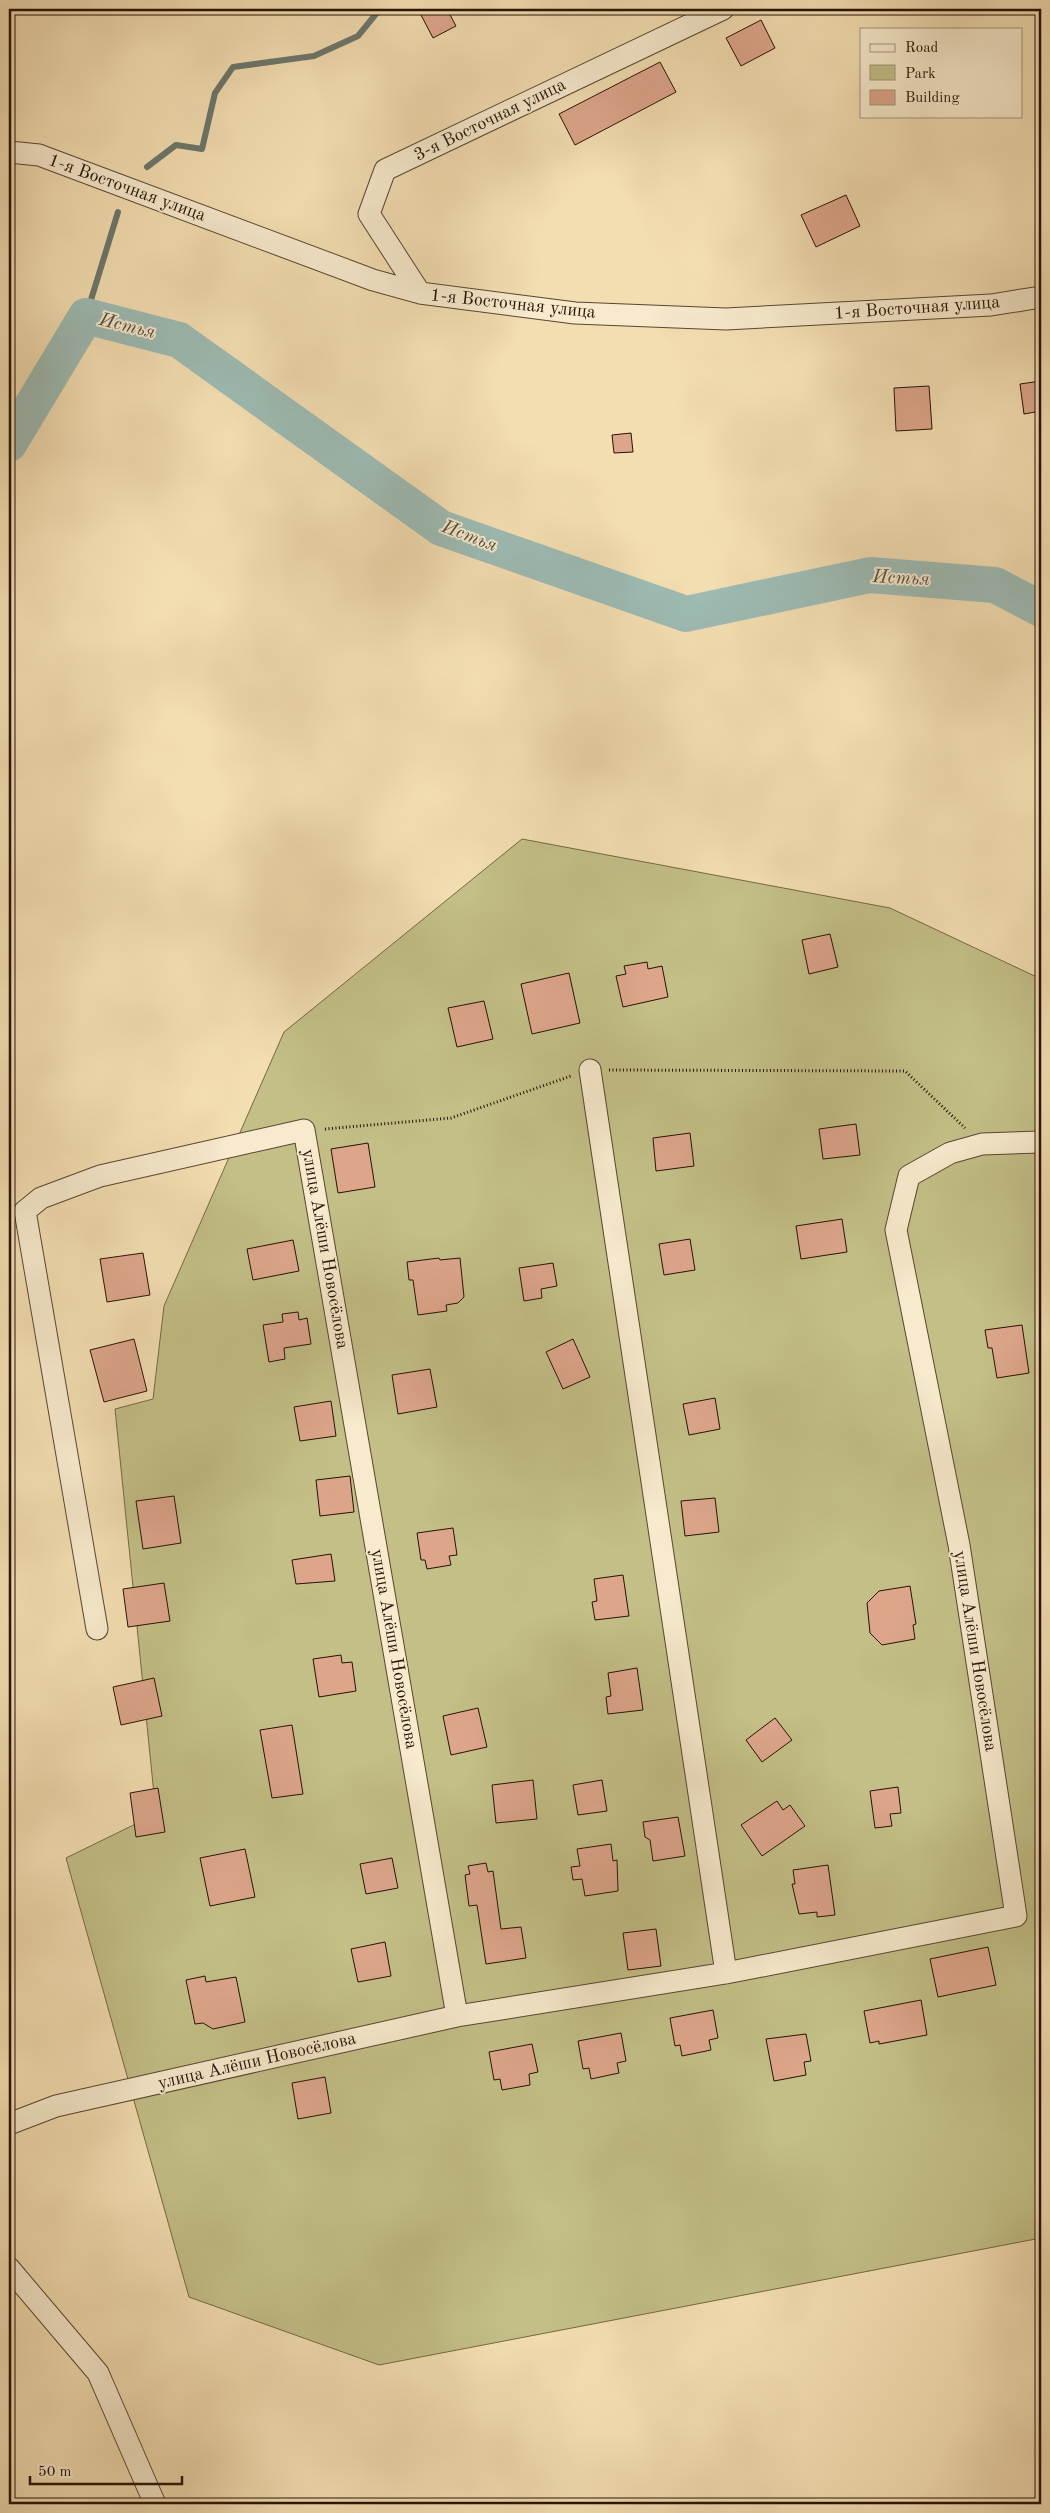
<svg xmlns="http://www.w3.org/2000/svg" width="1050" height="2513" font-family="'Old Standard TT',serif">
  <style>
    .green { fill: #c3bf87; stroke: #746846 }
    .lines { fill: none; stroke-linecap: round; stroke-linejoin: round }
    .stream { stroke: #6d776d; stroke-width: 6 }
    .river { stroke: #9dbbb3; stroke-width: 36 }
    .building { fill: #dda68b; stroke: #261205 }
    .minor-casing { stroke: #594530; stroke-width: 23 }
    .path { stroke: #261205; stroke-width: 3; stroke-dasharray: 1 2.5; stroke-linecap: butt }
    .minor { stroke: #f7eacd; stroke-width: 21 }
    .labels { text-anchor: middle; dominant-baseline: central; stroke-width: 4; stroke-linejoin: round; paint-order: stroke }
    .street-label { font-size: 18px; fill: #261205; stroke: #f7eacd }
    .water-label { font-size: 19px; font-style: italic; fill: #504d42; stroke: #f7eacd }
  </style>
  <rect width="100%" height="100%" fill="#f3deb2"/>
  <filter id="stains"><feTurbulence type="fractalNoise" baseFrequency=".004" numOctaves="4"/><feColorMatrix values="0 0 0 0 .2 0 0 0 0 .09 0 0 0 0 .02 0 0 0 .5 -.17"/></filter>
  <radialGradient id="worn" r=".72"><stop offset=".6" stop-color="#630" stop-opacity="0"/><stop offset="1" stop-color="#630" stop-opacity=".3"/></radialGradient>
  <path class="green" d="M522,839l368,69 151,71v1259l-662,127 -190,-68 -123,-439 90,-44 -41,-405 38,-10 11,-93 120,-274z"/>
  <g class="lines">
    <path class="stream" d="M147,167l29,-22 26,4 13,-56 18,-26 81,-11 44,-20 22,-27
      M86,316l32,-104"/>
    <path class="river" d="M9,444l77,-128 93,24 262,188 245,86 184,-39 125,10 46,24"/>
  </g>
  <path class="building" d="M434,9h13l9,17 -23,12 -12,-23z
    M761,20l14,28 -34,18 -15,-28z
    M660,62l16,30 -101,53 -16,-31z
    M846,195l14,31 -44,21 -15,-32z
    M1041,381v30l-17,3 -4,-30z
    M929,386l3,43 -36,2 -2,-43z
    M631,433l2,19 -19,1 -2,-18z
    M830,934l8,33 -29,7 -7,-34z
    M647,962l1,7 14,-3 6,31 -45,10 -7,-31 10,-2 -2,-8z
    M569,973l11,50 -48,11 -11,-50z
    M484,1001l9,38 -36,8 -9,-39z
    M856,1124l4,31 -37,4 -4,-30z
    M690,1133l4,33 -38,5 -3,-33z
    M368,1143l7,44 -37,6 -7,-44z
    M842,1219l5,33 -46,7 -5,-33z
    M690,1239l5,31 -31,5 -5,-31z
    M293,1240l6,31 -46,9 -6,-31z
    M143,1253l7,42 -43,7 -7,-43z
    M439,1258l1,2 20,-2 4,39 -6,6 -12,2 1,6 -29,4 -5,-35h-4l-2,-18z
    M553,1263l4,23 -16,3 1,9 -18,3 -5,-33z
    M298,1312l1,8 8,-2 4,26 -27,4 1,11 -16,3 -6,-37 20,-3 -1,-8z
    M1022,1325l7,48 -32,5 -5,-30h-4l-3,-18z
    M134,1339l13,52 -43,11 -14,-52z
    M573,1339l17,38 -27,12 -17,-37z
    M430,1369l7,38 -39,7 -6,-39z
    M715,1398l5,31 -31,6 -6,-31z
    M331,1401l5,35 -36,5 -6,-34z
    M350,1476l4,36 -34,4 -4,-36z
    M174,1496l7,47 -38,6 -7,-48z
    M715,1498l4,34 -34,4 -4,-35z
    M453,1528l4,27 -8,1 2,9 -24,4 -2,-9h-4l-4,-27z
    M331,1554l4,27 -39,3 -4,-24z
    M623,1575l6,41 -34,4 -3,-18 5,-1 -3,-22z
    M164,1583l6,38 -42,6 -5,-38z
    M910,1586l6,38 -3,1 2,14 -33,6 -12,-12 -3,-30 12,-12z
    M341,1655l1,8 10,-1 4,29 -37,6 -6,-38z
    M637,1668l6,42 -35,4 -2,-17 5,-1 -3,-23z
    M154,1678l8,38 -41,9 -8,-38z
    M478,1708l9,39 -36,8 -8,-39z
    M775,1718l17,22 -30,22 -16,-22z
    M292,1725l11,69 -31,4 -12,-68z
    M533,1780l4,39 -41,4 -4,-38z
    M602,1780l5,31 -29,4 -5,-30z
    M898,1787l3,26 -11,1 2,12 -17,2 -5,-37z
    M158,1788l7,44 -29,5 -6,-44z
    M777,1801l6,9 7,-5 15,21 -43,30 -21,-31z
    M678,1817l7,39 -32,5 -3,-21 -5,-3 -2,-15z
    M611,1844l2,17 4,-1 1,31 -33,5 -3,-17 -9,1 -2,-13 9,-1 -3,-17z
    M245,1849l10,48 -45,9 -10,-48z
    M392,1858l6,30 -32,6 -6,-30z
    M486,1863l2,9 5,-1 8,58 20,-2 5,31 -40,6 -9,-59 -8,1 -4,-31 5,-1 -2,-8z
    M828,1865l7,50 -18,2v-5l-18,2 -7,-30h3l-2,-14z
    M656,1929l5,37 -33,4 -5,-37z
    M385,1942l6,34 -33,6 -7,-33z
    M988,1947l8,38 -58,12 -8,-38z
    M205,1976l1,6 30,-5 9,45 -32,7 -10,-6 -8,1 -9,-44z
    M921,2000l6,35 -48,9v-3l-9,2 -6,-32z
    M713,2010l5,28 -9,2 2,10 -29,6 -2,-11 -5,1 -5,-28z
    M621,2033l5,28 -9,2 2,10 -28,6 -2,-11 -6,1 -5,-28z
    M806,2034l5,27 -7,1 2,13 -32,6 -8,-42z
    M532,2044l6,28 -9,2 1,11 -28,5 -2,-11 -6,1 -5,-28z
    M325,2077l6,36 -33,6 -6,-36z"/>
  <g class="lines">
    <g class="minor-casing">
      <path id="minor" d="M9,152l30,3 334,125 47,13 155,20 151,6 265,-14 50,-8
        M420,293l-51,-79 16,-44 338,-161
        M590,1070l136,903
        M97,1629l-72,-418 16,-13 59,-22 204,-46 153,886
        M9,2124l47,-18 401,-90 269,-43 290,-57 -57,-371 -63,-315 13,-54 41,-23 32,-9 59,-2
        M9,2268l89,105 57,131"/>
    </g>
    <path class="path" d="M609,1070l296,1 60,57
      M325,1129l126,-11 120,-42"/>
    <use href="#minor" class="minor"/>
  </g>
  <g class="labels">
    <g class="street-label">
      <text transform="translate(490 120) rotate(-26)">3-я Восточная улица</text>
      <text transform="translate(127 188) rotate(20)">1-я Восточная улица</text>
      <text transform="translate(513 304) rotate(6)">1-я Восточная улица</text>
      <text transform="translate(917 308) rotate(-4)">1-я Восточная улица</text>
      <text transform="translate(325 1249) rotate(80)">улица Алёши Новосёлова</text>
      <text transform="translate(394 1649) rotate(80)">улица Алёши Новосёлова</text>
      <text transform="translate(975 1651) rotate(81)">улица Алёши Новосёлова</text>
      <text transform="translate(257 2061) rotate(-13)">улица Алёши Новосёлова</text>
    </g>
    <g class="water-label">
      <text transform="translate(127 327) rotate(14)">Истья</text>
      <text transform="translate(469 537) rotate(21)">Истья</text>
      <text transform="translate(901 579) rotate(3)">Истья</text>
    </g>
  </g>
  <rect width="1050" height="2513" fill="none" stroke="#f3deb2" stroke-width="30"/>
  <rect x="10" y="10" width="1030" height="2493" fill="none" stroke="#261205" stroke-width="2.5"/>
  <rect x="15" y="15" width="1020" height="2483" fill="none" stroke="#261205"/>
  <rect x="860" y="28" width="162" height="90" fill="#f7eacd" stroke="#a3947d"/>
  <rect x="870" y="44" width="25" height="8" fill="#f7eacd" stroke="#a3947d"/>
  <text x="905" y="52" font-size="15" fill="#261205">Road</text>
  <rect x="870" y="65" width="25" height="15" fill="#c3bf87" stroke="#a3947d"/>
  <text x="905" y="78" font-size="15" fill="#261205">Park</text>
  <rect x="870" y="90" width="25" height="15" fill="#dda68b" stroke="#a3947d"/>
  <text x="905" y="102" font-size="15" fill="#261205">Building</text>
  <path d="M30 2476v8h152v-8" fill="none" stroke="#261205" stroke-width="2.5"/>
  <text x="38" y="2476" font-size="15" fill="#261205" stroke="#f7eacd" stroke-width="4" paint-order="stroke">50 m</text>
  <rect width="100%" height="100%" filter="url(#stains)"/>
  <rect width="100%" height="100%" fill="url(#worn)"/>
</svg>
